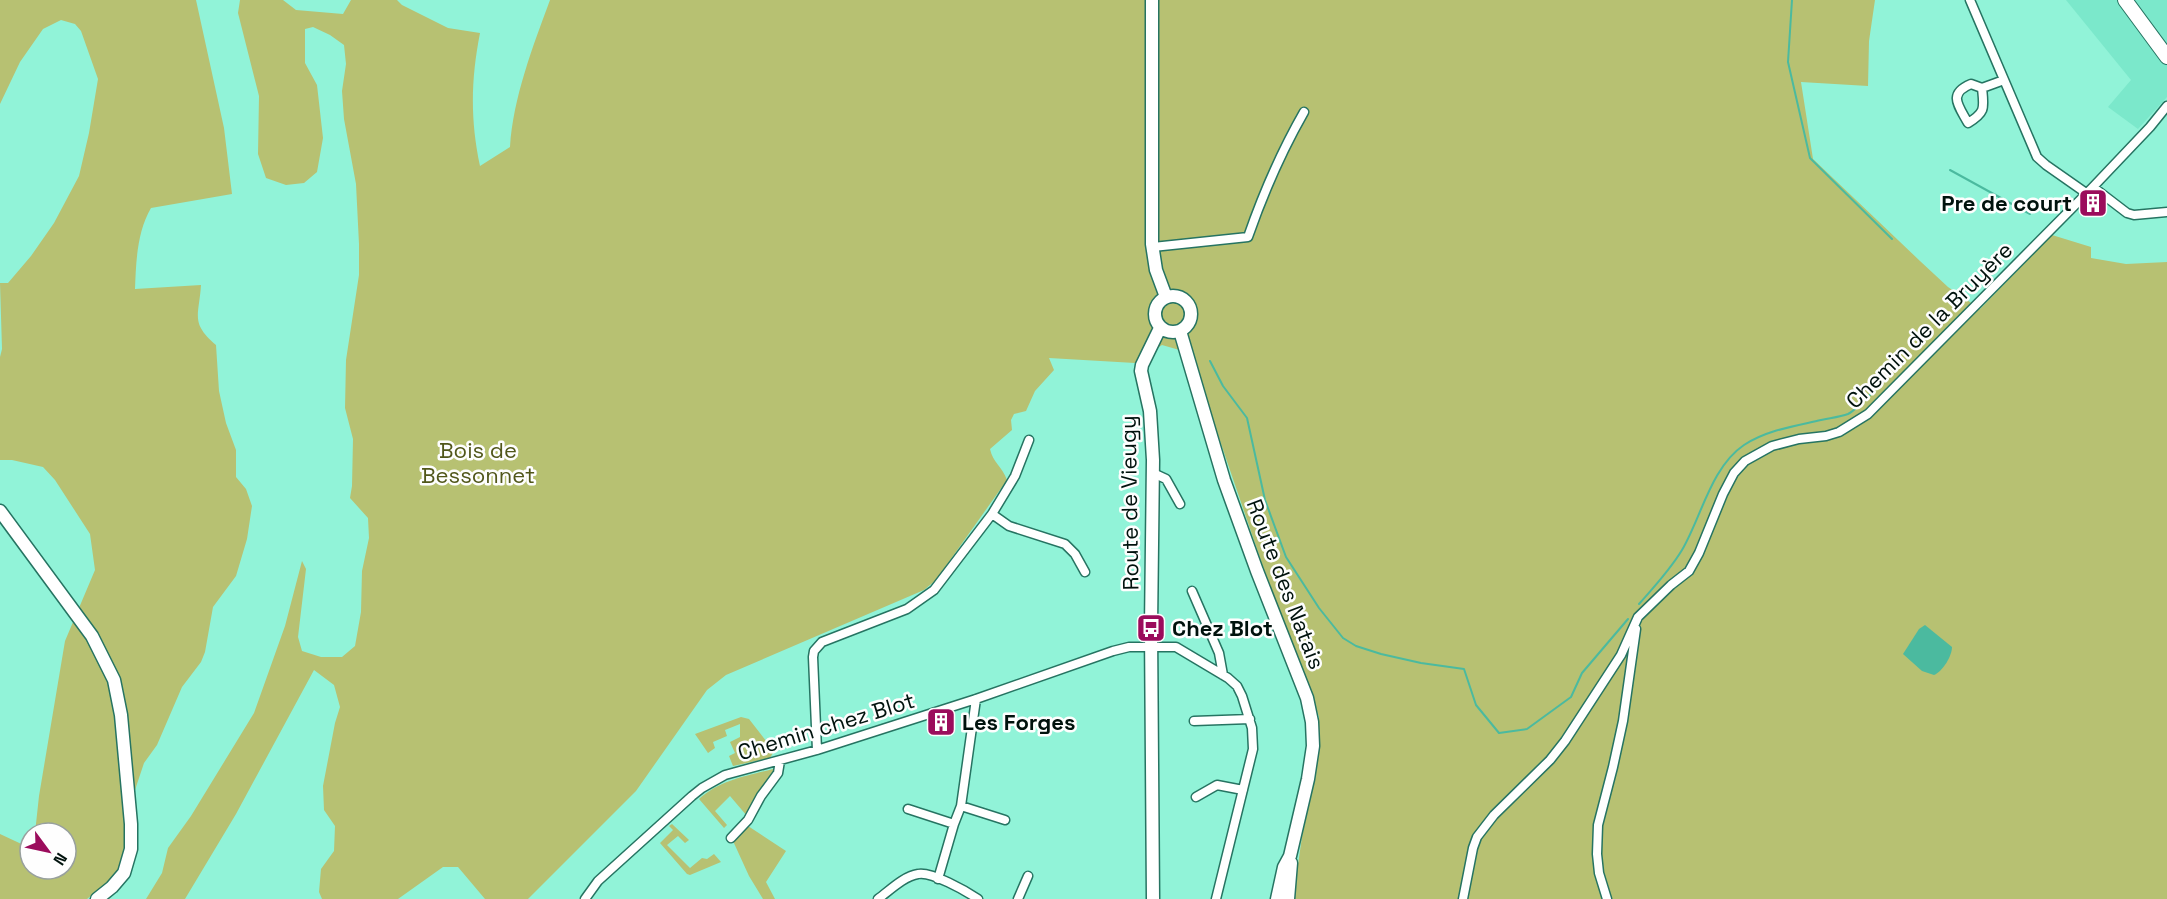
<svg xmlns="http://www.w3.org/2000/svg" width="2167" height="899" font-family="'Space Grotesk',sans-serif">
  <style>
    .built { fill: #7be8cb }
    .green { fill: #b7c172 }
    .water { fill: #4bba9f }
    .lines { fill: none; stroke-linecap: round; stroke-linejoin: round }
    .stream { stroke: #4bba9f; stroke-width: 2 }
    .street-casing { stroke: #267462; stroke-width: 11 }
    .secondary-casing { stroke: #267462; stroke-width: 15 }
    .primary-casing { stroke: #267462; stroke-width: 16 }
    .street { stroke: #fff; stroke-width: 8 }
    .secondary { stroke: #fff; stroke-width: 12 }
    .primary { stroke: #fff; stroke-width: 14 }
    .labels { text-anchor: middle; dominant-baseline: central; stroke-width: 5; stroke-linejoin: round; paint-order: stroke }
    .poi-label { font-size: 22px; font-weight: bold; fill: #00120d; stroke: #fefefe; text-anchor: start }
    .street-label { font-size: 22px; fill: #00120d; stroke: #fefefe }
    .park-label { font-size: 22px; fill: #51571a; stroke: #fefefe }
  </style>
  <rect width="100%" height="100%" fill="#91f3d8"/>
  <path class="built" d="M2066,0h101v97l-29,32 -30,-22 23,-27z"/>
  <path class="green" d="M0,0h196l28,128 8,66 -81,14c-14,24 -15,54 -16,81l66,-4c-2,31 -11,38 15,60l3,46 7,32 10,27v27l10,12 6,17 -5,33 -11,37 -23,31 -8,45 -4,10 -19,25 -25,58 -13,18 -18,54v27l-3,15 -6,12 -9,11 -21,17h-87v-65l30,14v21h36v-36h-31l4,-37 26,-155 30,-71 -5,-36 -35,-54 -12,-13 -31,-7h-12v-103l2,-8 -2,-66h8l23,-27 23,-33 25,-47 10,-43 9,-54 -17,-48 -6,-7 -14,-4 -18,9 -23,33 -20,42z
    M240,0h43l13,10 47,4 8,-14h46l5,5 46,23 32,5c-9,46 -10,86 0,133l30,-19c3,-49 23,-101 40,-147h1325l-6,41 -1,45 -67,-4 12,77 107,102 28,26 32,22 72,-74 39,12v11l35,6 41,-2v637h-874l9,-62 17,-84v-36l-11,-33 -35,-88 -83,-243 -28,-8 -27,18 -86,-5 5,12 -19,21 -9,20 -12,3 -3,6 1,10 -22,19c3,14 12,17 17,31l-71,100 -12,10 -198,85 -19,15 -71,101 -108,108h-43l-27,-32h-15l-45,32h-76l-3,-7 2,-23 13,-18 1,-25 -11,-16 -1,-24 12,-63 5,-16 -6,-22 -20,-15 -78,144 -51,85h-39l16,-26 6,-25 23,-32 63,-103 31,-87 17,-65 4,8 -8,68 4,14 19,6h21l13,-11 6,-34 1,-41 7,-33 -1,-20 -18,-20 2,-12 1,-47 -8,-31 1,-48 13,-85v-31l-3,-60 -12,-65 -2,-28 4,-27 -2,-19 -14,-10 -17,-8 -8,2v34l12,22 6,53 -6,34 -13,11 -18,2 -20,-7 -8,-24 1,-58 -21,-83z
    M741,717l8,2 25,32 -4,7 -37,8 -4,-10 6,-3 -5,-11 10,-5v-13l-15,6 2,6 -14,6 2,6 -7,5 -13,-19z
    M773,769l2,1 -28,46 -17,-20 -15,15 12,14 -3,3 -25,-29c21,-19 48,-23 74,-30z
    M672,824l17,16 -4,3 -7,-7 -11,9 23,23 12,-10 5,1 7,-5 7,8 -31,13 -3,-1 -27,-31 13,-13 -4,-4z
    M748,826l38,25 -20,31 9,17h-12l-14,-23 -16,-35z"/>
  <path class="water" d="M1925,625l27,22c0,9 -9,24 -18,28l-12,-4 -19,-17 16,-25z"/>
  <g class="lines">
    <path class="stream" d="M1792,0l-4,62 22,96 82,81
      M1950,170l80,44
      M1210,361l13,25 24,32 18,82 21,57 33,51 24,30 13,8 25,8 40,9 43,6 12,36 23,28 28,-4 44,-32 11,-24 46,-54
      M1639,604c15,-17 31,-34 43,-54 19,-32 29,-83 62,-105 23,-15 51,-19 77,-25 9,-2 19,-3 27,-6 12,-6 32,-31 43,-41"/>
    <g class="street-casing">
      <path id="street" d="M1970,0l67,157 9,8 40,28
        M1982,88c2,20 4,24 -14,35 -9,-17 -21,-29 3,-39l11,4 22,-8
        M2093,187l34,26 7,2 33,-3
        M1153,247l95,-10c16,-46 32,-83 56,-125
        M1153,473l13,6 14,25
        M992,514l17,12 56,18 10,10 10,18
        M1192,591l27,62 4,22
        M1194,721l56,-2
        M817,750l-4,-93 1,-6 8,-9 85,-33 27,-19 58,-76 23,-38 14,-36
        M1196,797l21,-12 26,5
        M961,806l44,14
        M908,809l46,15
        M731,838l17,-18 13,-24 17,-23 2,-12
        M938,879l16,-55 7,-18 15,-107
        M585,899l13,-18 94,-85 10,-8 23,-13 92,-25 159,-51 137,-48 16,-4h47l52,31 9,8 5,10 10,32 1,21 -37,150
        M878,899c11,-8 26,-23 40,-25 13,-3 48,17 60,25
        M1018,899l10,-23
        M1463,899l10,-51 4,-11 17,-22 56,-55 15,-19 56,-86 17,-38 33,-32 18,-14 10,-18 24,-59 11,-21 11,-12 27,-15 27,-7 27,-3 13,-4 29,-18 225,-227 57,-60 17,-21
        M1607,899l-8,-26 -2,-19 1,-29 15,-58 10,-46 13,-92"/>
    </g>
    <g class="secondary-casing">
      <path id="secondary" d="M1152,0v244l4,26 10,27
        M1155 314a18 18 0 1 1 36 0a18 18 0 1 1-36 0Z
        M1180,331l44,149 33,91 50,127 5,24 1,24 -5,33 -18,77 -6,11 -7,32
        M0,511l92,125 22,44 7,35 10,109v25l-7,24 -12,14 -15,12
        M1153,899l-2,-271 2,-168 -3,-49 -9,-40 1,-6 18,-37
        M1288,899l3,-36"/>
    </g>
    <g class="primary-casing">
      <path id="primary" d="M2125,0l42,57"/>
    </g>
    <use href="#street" class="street"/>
    <use href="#secondary" class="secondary"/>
    <use href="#primary" class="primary"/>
  </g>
  <defs>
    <g id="building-square" transform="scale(1.5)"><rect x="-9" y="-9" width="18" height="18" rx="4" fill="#9b0c5c" stroke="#fefefe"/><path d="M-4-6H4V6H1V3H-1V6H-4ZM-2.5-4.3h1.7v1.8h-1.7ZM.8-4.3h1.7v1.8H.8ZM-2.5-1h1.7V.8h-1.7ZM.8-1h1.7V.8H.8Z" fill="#fff"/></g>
    <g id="bus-square" transform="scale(1.5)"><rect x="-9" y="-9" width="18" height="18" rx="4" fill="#9b0c5c" stroke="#fefefe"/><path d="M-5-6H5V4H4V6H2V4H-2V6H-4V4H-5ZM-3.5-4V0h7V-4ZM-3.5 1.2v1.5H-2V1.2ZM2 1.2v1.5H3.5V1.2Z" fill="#fff"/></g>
  </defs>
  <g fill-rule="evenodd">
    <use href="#building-square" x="2093" y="203"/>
    <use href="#bus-square" x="1151" y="628"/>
    <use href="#building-square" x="941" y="722"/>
  </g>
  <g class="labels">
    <g class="poi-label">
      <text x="2072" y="203" text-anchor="end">Pre de court</text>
      <text x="1172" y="628">Chez Blot</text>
      <text x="962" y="722">Les Forges</text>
    </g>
    <g class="street-label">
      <text transform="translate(1929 325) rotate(-45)">Chemin de la Bruyère</text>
      <text transform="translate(1129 503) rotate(-91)">Route de Vieugy</text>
      <text transform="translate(1286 584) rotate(69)">Route des Natais</text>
      <text transform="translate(826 726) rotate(-17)">Chemin chez Blot</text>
    </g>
    <g class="park-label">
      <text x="478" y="450">Bois de<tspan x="478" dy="25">Bessonnet</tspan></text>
    </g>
  </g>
  <g transform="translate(48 851) rotate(123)"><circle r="28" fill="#fefefe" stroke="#98a09e" stroke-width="1.5"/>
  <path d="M0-4.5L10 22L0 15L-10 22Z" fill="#9b0c5c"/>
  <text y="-9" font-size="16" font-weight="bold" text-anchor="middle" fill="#00120d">N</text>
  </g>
</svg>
